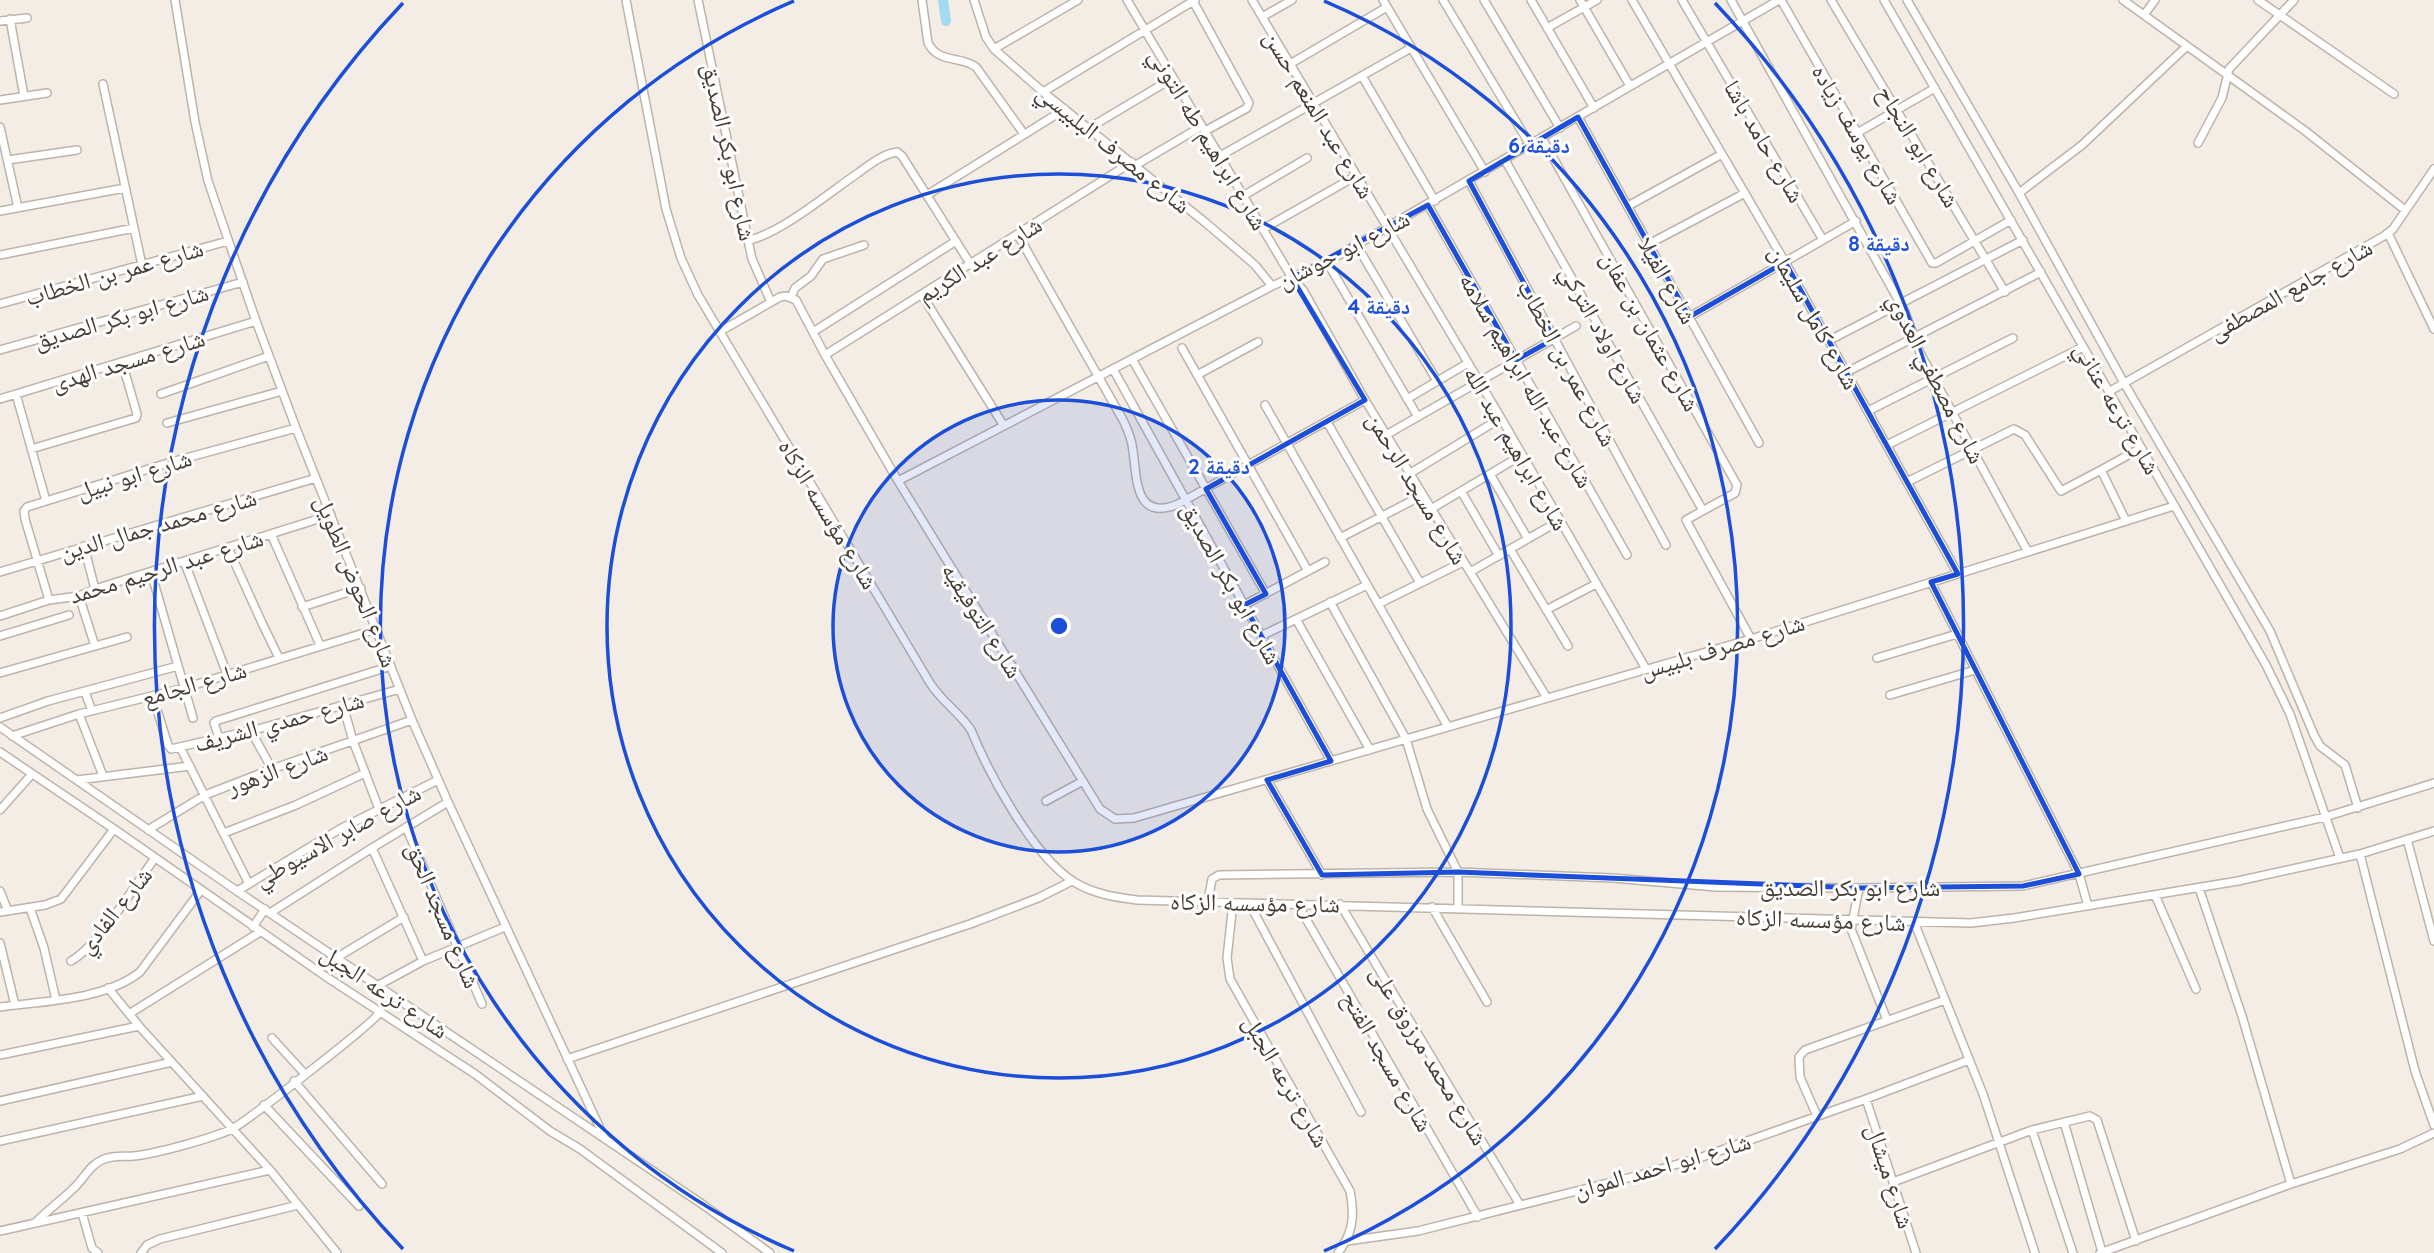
<svg xmlns="http://www.w3.org/2000/svg" width="2434" height="1253" font-family="Quicksand,'Noto Naskh Arabic',sans-serif">
  <style>
    .lines { fill: none; stroke-linecap: round; stroke-linejoin: round }
    .canal { stroke: #a2daf0; stroke-width: 10 }
    .minor-casing { stroke: #beb3a8; stroke-width: 10 }
    .minor { stroke: #fff; stroke-width: 7 }
    .marked { fill: none; stroke: #1d4ed8; stroke-width: 5; stroke-linejoin: round }
    .ring { fill: none; stroke: #1d4ed8; stroke-width: 3.5 }
    .labels { text-anchor: middle; dominant-baseline: central; stroke-width: 6; stroke-linejoin: round; paint-order: stroke }
    .street-label { font-size: 24px; fill: #453d35; stroke: #fff }
    .centre { fill: #1d4ed8; stroke: #fff; stroke-width: 3.5 }
    .ring-label { font-size: 21px; text-anchor: middle; font-weight: bold; fill: #1d4ed8; stroke: #fff; stroke-width: 6; stroke-linejoin: round; paint-order: stroke }
  </style>
  <rect width="100%" height="100%" fill="#f3ede6"/>
  <g class="lines">
    <path class="canal" d="M943,0l3,21"/>
    <g class="minor-casing">
      <path id="minor" d="M175,0l20,122 13,59 48,140 40,107 116,292 36,82 157,337
        M626,0l40,209 15,49 17,37 232,388c11,18 29,29 41,47 18,44 62,126 103,152 20,12 40,15 63,18l834,23 43,-5 224,-37 122,-27 74,-23
        M698,0l54,259 19,43
        M922,0l6,43c11,21 31,12 48,24l48,67
        M974,0l12,37 8,12 49,43 163,131 49,42 17,21
        M1127,0l165,278 11,12 62,110 182,298
        M1252,0l249,418 145,251
        M1383,0l102,172
        M1443,0l87,145
        M1484,0l76,128
        M1531,0l63,108
        M1580,0l50,86
        M1632,0l153,262 173,312
        M1682,0l141,240
        M1731,0l174,312 15,41 108,199
        M1781,0l151,263h4l75,-43
        M1831,0l174,292
        M1884,0l382,665 24,49 50,144
        M1907,0l112,193 105,190 146,248 44,104 6,11 25,19 13,43
        M2123,0l181,130 101,80
        M2258,0l136,94
        M1193,1l56,102 -2,5 -42,23
        M2144,15l11,-15
        M1262,17l30,-17
        M10,19l14,77
        M0,21l27,-3
        M1547,28l50,-28
        M994,49l84,-49
        M1290,64l97,-57
        M1362,76l73,125
        M103,84l39,181
        M1043,92l152,-92
        M0,100l47,-7
        M1578,117l181,326
        M0,127l18,81
        M1089,128l84,-50
        M1857,133l78,-45
        M1542,138l195,347 -2,8 -49,27 65,119
        M2198,143l24,-45 7,-29 65,-69
        M1220,156l191,-108
        M8,160l69,-10
        M1505,160l197,349
        M1136,165l66,-39
        M1469,181l197,364
        M2019,193l63,-48 105,-99
        M927,195l138,-86
        M1243,196l64,-38
        M1428,205l199,350
        M1628,206l94,-52
        M0,211l125,-23
        M1263,229l93,-53
        M2388,233l46,96
        M1018,235l105,185c5,10 9,20 10,31 4,28 2,71 45,53l187,-104
        M750,240c32,-8 79,-47 108,-67 11,-8 25,-19 39,-21l5,4 69,109
        M1649,244l96,-51
        M1357,246l80,135
        M0,255l134,-27
        M1327,262l91,155
        M922,295l82,131
        M791,297l4,-9 16,-12 12,-17 41,-14
        M0,304l228,-63
        M1689,317l167,-96
        M719,332l61,-35 6,-1 10,4 29,55 73,126 202,328 15,10 19,-1 617,-179 423,-133
        M813,332l143,-91
        M1828,341l195,-101
        M1182,348l126,223
        M0,350l243,-68
        M825,355l307,-193
        M1132,359l134,235
        M1113,369l218,392
        M1845,373l196,-101
        M1197,375l61,-33
        M2110,391l274,-155 9,-7 41,-60
        M16,394l30,107
        M161,394l108,-38
        M0,399l256,-78
        M1407,399l61,-36
        M1265,405l183,322
        M1868,411l145,-73
        M1327,422l93,161
        M167,423l115,-32
        M1386,435l190,-109
        M1887,445l196,-98
        M31,449l105,-31 1,-4 -15,-52
        M2101,470l40,-22
        M1409,474l92,-56
        M1490,474l38,65
        M898,481l374,-195 55,-24 452,-262
        M1907,482l107,-53 11,6 36,56 40,-21 25,51
        M1461,491l38,65
        M1431,509l91,-54
        M271,534l49,111
        M1340,538l83,-43
        M84,546l11,43
        M228,548l34,75 17,35
        M1510,549l58,97
        M184,561l43,113
        M0,572l316,-94
        M151,572l42,146
        M1470,572l89,-51
        M1931,582l148,292 9,32
        M79,596l16,50
        M49,600l-24,-81 -1,-8 3,-4 141,-44 128,-35
        M1330,602l76,137 21,70 31,63v35
        M1378,604l85,-42
        M1244,605l81,-43
        M302,607l59,-19
        M1546,610l50,-26
        M0,616l49,-16 30,-4 16,-7 236,-74
        M1296,619l74,131
        M0,636l69,-21
        M1261,636l106,-51
        M1877,658l80,-24
        M0,673l127,-36
        M85,692l7,19
        M1890,695l85,-25
        M153,697l15,48 3,4 87,-20 142,-40
        M343,705l10,36 26,68
        M79,714l24,62
        M0,718l48,-17 130,-35
        M0,727l237,164 465,313 68,49
        M251,731l21,38
        M12,736l67,-22 105,-26 193,-59
        M219,738l-5,-15 2,-2 175,-55
        M180,747l69,137
        M0,752l114,77 211,147 150,98 75,57 30,18 142,104
        M77,780l113,-14
        M1267,780l55,95
        M1046,801l37,-20
        M0,810l32,-36
        M406,827l76,177
        M148,830l57,-35 67,-26 140,-49
        M224,833l72,-28 69,-32
        M2407,839l27,102
        M372,848l51,113
        M2360,854l55,217 19,54
        M1859,888l-8,41 36,91
        M2199,888l43,128 49,168
        M0,891l8,20
        M237,891l103,-62 98,-49
        M2155,895l41,94
        M1208,901l4,-22 7,-4 239,-3 155,6 103,9 143,1 164,-2 302,-69 109,-34
        M1233,903l-6,55 3,21 120,212c5,25 3,42 -12,62
        M1249,903l112,209
        M1340,904l180,301
        M1298,905l180,312
        M1432,907l55,95
        M30,908l14,40 12,52
        M0,912l45,-7 16,-6 53,-70
        M270,913l102,-65 76,-46
        M1914,922l69,172 52,159
        M253,927l12,-18
        M0,943l15,62
        M336,958l68,-41
        M71,961c29,-17 63,-75 84,-103
        M377,986l46,-25 82,-34
        M108,988l31,38 131,144 67,83
        M0,1007c43,-6 105,-7 140,-35l61,-82
        M129,1014l131,-82
        M272,1038l32,35
        M0,1055l139,-29
        M567,1059l403,-135 68,-26 34,-17
        M294,1081l88,103
        M1866,1099l50,154
        M0,1101l172,-39
        M264,1105l95,101
        M1817,1116l-17,-39 -1,-20 6,-7 140,-50
        M2064,1122l38,130
        M2032,1130l41,123
        M0,1141l203,-45
        M1893,1182l139,-52 58,-14 7,4 39,121
        M82,1213l10,35 6,5
        M36,1222c13,-13 27,-23 40,-36 9,-9 14,-21 26,-26 10,-5 21,-3 32,-4 21,-2 79,-18 98,-27 15,-8 143,-107 147,-116
        M0,1231l270,-61
        M1347,1241l71,-10 222,-56 62,-18 164,-58 103,-39
        M141,1253l6,-8 13,-6 138,-34
        M2100,1253l191,-69 109,-35 34,-16"/>
    </g>
    <use href="#minor" class="minor"/>
  </g>
  <path class="marked" d="M1578,117l111,200 96,-55 173,312 -27,8 148,292 -56,12 -164,2 -401,-16 -136,3 -55,-95 64,-19 -87,-156 22,-11 -60,-105 159,-89 -73,-122 136,-73 88,155 38,-21 -85,-158z"/>
  <circle cx="1059" cy="626" r="226" fill="#1d4ed8" fill-opacity=".12"/>
  <g class="ring">
    <circle cx="1059" cy="626" r="226"/>
    <circle cx="1059" cy="626" r="452"/>
    <path d="M794 1251A679 679 0 0 1 794 1M1324 1A679 679 0 0 1 1324 1251"/>
    <path d="M403 1249A905 905 0 0 1 403 3M1715 3A905 905 0 0 1 1715 1249"/>
  </g>
  <g class="labels">
    <g class="street-label">
      <text transform="translate(1320 114) rotate(59)">شارع عبد المنعم حسن</text>
      <text transform="translate(1858 134) rotate(60)">شارع يوسف زياده</text>
      <text transform="translate(1209 139) rotate(59)">شارع ابراهيم طه التوني</text>
      <text transform="translate(1765 141) rotate(60)">شارع حامد باشا</text>
      <text transform="translate(1919 146) rotate(59)">شارع ابو النجاح</text>
      <text transform="translate(1114 148) rotate(39)">شارع مصرف البلبيسي</text>
      <text transform="translate(730 152) rotate(78)">شارع ابو بكر الصديق</text>
      <text transform="translate(1343 249) rotate(-27)">شارع ابو حوشان</text>
      <text transform="translate(979 259) rotate(-32)">شارع عبد الكريم</text>
      <text transform="translate(114 272) rotate(-16)">شارع عمر بن الخطاب</text>
      <text transform="translate(1668 280) rotate(61)">شارع الفيلا</text>
      <text transform="translate(2290 289) rotate(-29)">شارع جامع المصطفى</text>
      <text transform="translate(121 316) rotate(-16)">شارع ابو بكر الصديق</text>
      <text transform="translate(1815 317) rotate(61)">شارع كامل سليمان</text>
      <text transform="translate(1651 331) rotate(61)">شارع عثمان بن عفان</text>
      <text transform="translate(1604 334) rotate(61)">شارع اولاد التركي</text>
      <text transform="translate(128 360) rotate(-17)">شارع مسجد الهدى</text>
      <text transform="translate(1568 363) rotate(62)">شارع عمر بن الخطاب</text>
      <text transform="translate(1937 378) rotate(63)">شارع مصطفي العدوي</text>
      <text transform="translate(1527 380) rotate(60)">شارع عبد الله ابراهيم سلامه</text>
      <text transform="translate(2118 408) rotate(60)">شارع ترعه عناني</text>
      <text transform="translate(1517 448) rotate(60)">شارع ابراهيم عبد الله</text>
      <text transform="translate(134 474) rotate(-17)">شارع ابو نبيل</text>
      <text transform="translate(1418 488) rotate(59)">شارع مسجد الرحمن</text>
      <text transform="translate(829 514) rotate(59)">شارع مؤسسه الزكاه</text>
      <text transform="translate(158 524) rotate(-16)">شارع محمد جمال الدين</text>
      <text transform="translate(166 566) rotate(-17)">شارع عبد الرحيم محمد</text>
      <text transform="translate(357 581) rotate(68)">شارع الحوض الطويل</text>
      <text transform="translate(1232 583) rotate(61)">شارع ابو بكر الصديق</text>
      <text transform="translate(983 620) rotate(58)">شارع التوفيقيه</text>
      <text transform="translate(1722 646) rotate(-17)">شارع مصرف بلبيس</text>
      <text transform="translate(194 683) rotate(-16)">شارع الجامع</text>
      <text transform="translate(279 721) rotate(-15)">شارع حمدي الشريف</text>
      <text transform="translate(277 769) rotate(-20)">شارع الزهور</text>
      <text transform="translate(337 835) rotate(-29)">شارع صابر الاسيوطي</text>
      <text x="1850" y="887">شارع ابو بكر الصديق</text>
      <text transform="translate(1255 902) rotate(1)">شارع مؤسسه الزكاه</text>
      <text transform="translate(114 910) rotate(-51)">شارع الفادي</text>
      <text transform="translate(444 915) rotate(67)">شارع مسجد الحق</text>
      <text transform="translate(1821 919) rotate(2)">شارع مؤسسه الزكاه</text>
      <text transform="translate(385 991) rotate(34)">شارع ترعه الجبل</text>
      <text transform="translate(1430 1055) rotate(59)">شارع محمد مرزوق على</text>
      <text transform="translate(1388 1061) rotate(60)">شارع مسجد الفتح</text>
      <text transform="translate(1287 1081) rotate(60)">شارع ترعه الجبل</text>
      <text transform="translate(1662 1165) rotate(-16)">شارع ابو احمد الموان</text>
      <text transform="translate(1891 1176) rotate(72)">شارع ميشال</text>
    </g>
  </g>
  <circle cx="1059" cy="626" r="10" class="centre"/>
  <g class="ring-label">
    <text x="1539" y="153">6 دقيقة</text>
    <text x="1879" y="251">8 دقيقة</text>
    <text x="1379" y="314">4 دقيقة</text>
    <text x="1219" y="474">2 دقيقة</text>
  </g>
</svg>
